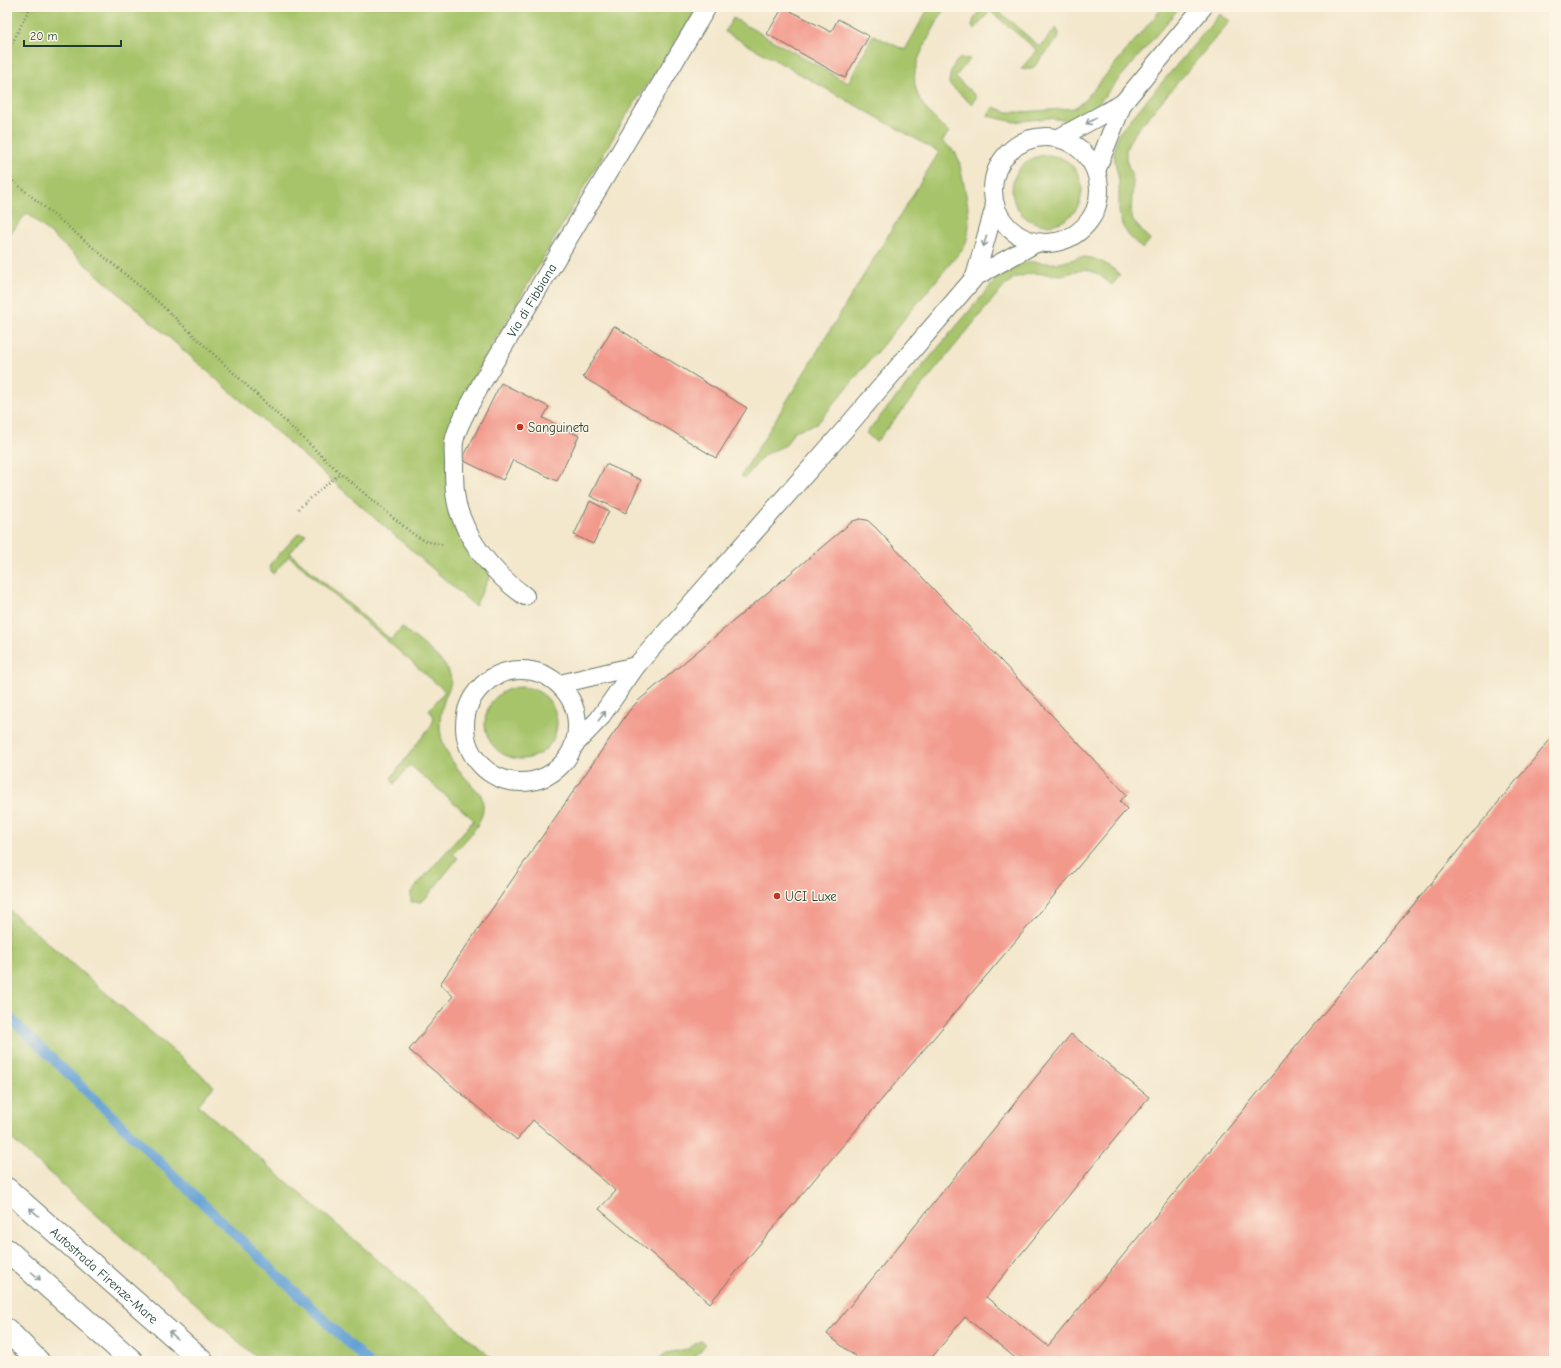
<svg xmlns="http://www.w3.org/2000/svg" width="1561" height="1368" font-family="'Comic Neue',sans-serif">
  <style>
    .green { fill: #a7c46b; stroke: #638050 }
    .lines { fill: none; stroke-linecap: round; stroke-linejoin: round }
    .stream { stroke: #64a0d5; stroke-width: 10 }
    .building { fill: #f2998c }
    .service-casing { stroke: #697869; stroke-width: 20 }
    .minor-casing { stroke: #697869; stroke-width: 24 }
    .motorway-casing { stroke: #697869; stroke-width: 24 }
    .path { stroke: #697869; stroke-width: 2.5; stroke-dasharray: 1 3; stroke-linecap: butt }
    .service { stroke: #fff; stroke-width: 18 }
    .minor { stroke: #fff; stroke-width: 22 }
    .motorway { stroke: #fff; stroke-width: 22 }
    .oneway { stroke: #8f9e9a }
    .poi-dot { fill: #c8321e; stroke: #fcf5e5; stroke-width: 1.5 }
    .labels { text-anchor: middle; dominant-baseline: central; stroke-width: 3; stroke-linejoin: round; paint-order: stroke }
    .street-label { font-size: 13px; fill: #1f3d34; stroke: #fcf5e5 }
    .poi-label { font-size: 13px; fill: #1f3d34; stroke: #fcf5e5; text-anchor: start }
  </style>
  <rect width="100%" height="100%" fill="#fcf5e5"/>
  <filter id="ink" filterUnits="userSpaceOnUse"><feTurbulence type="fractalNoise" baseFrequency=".025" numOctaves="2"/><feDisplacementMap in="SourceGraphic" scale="8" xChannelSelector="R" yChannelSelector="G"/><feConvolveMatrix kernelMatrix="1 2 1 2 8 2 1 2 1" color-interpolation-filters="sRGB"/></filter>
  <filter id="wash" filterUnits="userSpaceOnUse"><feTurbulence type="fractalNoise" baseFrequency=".012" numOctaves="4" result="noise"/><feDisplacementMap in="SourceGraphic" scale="16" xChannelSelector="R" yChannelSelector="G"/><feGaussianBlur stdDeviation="0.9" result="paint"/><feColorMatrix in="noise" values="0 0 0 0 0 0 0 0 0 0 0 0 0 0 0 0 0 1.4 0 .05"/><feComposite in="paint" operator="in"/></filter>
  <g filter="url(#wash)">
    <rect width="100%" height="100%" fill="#f3e7cc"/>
    <path class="green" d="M7,7h692l-75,112 -142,244 -28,56 -7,58 44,97 -16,32 -448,-393 -20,25z
      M929,7h16c-27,54 -54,77 4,125l-7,9 13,11 4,8c4,25 17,64 5,87l-147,177 -23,7 -8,14 -22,10 -19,23 -4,-2 198,-324 -214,-120 8,-14 115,65 25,-48 32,15z
      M984,7h10l46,40 16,-19 3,5 -1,6 -26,30h-11l16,-19 -47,-39 -16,19 -2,-5 2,-6z
      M1163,7h17l-88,104 -20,10 -24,-3 -34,4 -26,-6 5,-9 14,5h16l51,-4 9,-6z
      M1220,14l10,7 -92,108 -8,11 -4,10v9l7,21 -2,33 2,8 17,19 -8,9 -13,-13 -7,-11 -3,-13v-31l-5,-25 1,-11 4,-12z
      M961,58l9,1 -15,18 22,20 -6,7 -22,-20c0,-9 4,-22 12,-26z
      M1012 190a35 35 0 1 1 70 0a35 35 0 1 1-70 0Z
      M1080,257c17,0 28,7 40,18l-8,10 -14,-11 -12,-5 -24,6 -30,-2 -18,5 -7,6 -13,14 -118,144 -10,-9 132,-156c29,-23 29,-13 61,-14 7,-1 14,-4 21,-6z
      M299,533l7,1 -16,19 101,87 11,-13c11,10 42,32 47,45 5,11 -2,19 -5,29 -14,43 11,65 37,94 9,24 -13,42 -28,59l5,4 -33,41 -5,3h-9v-10l63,-72 -64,-55 -16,19 -3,-6 41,-54 2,-7 -5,-7 16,-19 -156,-135 -16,18 -2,-2 -1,-8z
      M485 723a36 36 0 1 1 72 0a36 36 0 1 1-72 0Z
      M7,908l207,178 -16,19 297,256h-235l-253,-226z
      M701,1340l4,5 -13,16h-36l10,-8 22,-4z"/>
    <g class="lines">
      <path class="stream" d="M7,1015l360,346"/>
    </g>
    <g id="blocks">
      <path class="building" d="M783,7l48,25 7,-13 31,17 -24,42 -78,-44z
        M614,326l133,82 -31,50 -133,-81z
        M501,383l48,24 -6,11 36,18 -22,45 -44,-21 -10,20 -41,-20z
        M606,464l35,16 -15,33 -36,-17z
        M590,501l19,10 -16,33 -19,-9z
        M860,519l7,1 8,7 252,268 -7,6 7,8 -417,494 -111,-94 17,-18 -83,-71 -16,20 -108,-90 44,-54 -13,-12 189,-273 9,-10 215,-180z
        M1554,735v626h-535l-54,-44 -36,44h-68l-34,-27 244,-300 78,63 -163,200 62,49z"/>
    </g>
  </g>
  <g filter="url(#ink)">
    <use href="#blocks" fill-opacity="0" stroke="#697869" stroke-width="1"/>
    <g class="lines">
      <g class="service-casing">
        <g id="service">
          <circle cx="1046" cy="190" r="53"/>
          <path d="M1059,138l64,-35"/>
          <path d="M1096,171l27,-68 80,-96"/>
          <path d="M975,277l20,-71"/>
          <path id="s1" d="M525,596c-27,-19 -52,-47 -64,-79 -7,-16 -7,-37 -7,-54 0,-7 -1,-14 0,-21 3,-18 19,-42 27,-58l226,-377"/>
          <circle cx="521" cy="726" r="56"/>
          <path d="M560,684l76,-18"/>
          <path d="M575,744l24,-25 37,-53 210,-238 129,-151 61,-34"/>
        </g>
      </g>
      <g class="minor-casing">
        <path id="minor" d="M7,1330l31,31"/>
      </g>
      <g class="motorway-casing">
        <g id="motorway">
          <path id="s2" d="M7,1189l195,172"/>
          <path d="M7,1250l125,111"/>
        </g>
      </g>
      <path class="path" d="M7,54l23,-47
        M7,176l149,124 184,173 73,61 12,7 19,4
        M298,509l42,-36"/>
      <use href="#service" class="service"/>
      <use href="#minor" class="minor"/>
      <use href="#motorway" class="motorway"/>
    </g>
    <defs><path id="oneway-shaft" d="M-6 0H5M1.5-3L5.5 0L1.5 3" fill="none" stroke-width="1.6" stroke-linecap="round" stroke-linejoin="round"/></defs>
    <g class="oneway">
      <use href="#oneway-shaft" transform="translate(1091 121) rotate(151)"/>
      <use href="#oneway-shaft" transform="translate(985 241) rotate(106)"/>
      <use href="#oneway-shaft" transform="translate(602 716) rotate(-53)"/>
      <use href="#oneway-shaft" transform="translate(34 1212) rotate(-139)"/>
      <use href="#oneway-shaft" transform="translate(36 1276) rotate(42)"/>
      <use href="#oneway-shaft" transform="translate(173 1335) rotate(-139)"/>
    </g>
  </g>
  <g class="poi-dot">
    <circle cx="520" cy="427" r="4"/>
    <circle cx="777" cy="896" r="4"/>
  </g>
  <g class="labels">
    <g class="street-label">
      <text stroke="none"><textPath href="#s1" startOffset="341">Via di Fibbiana</textPath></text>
      <text stroke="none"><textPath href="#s2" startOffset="130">Autostrada Firenze-Mare</textPath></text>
    </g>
    <g class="poi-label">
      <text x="528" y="427">Sanguineta</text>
      <text x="785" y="896">UCI Luxe</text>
    </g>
  </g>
  <rect width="1561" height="1368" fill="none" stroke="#fcf5e5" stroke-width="24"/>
  <path d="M24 40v6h97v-6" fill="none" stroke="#1f3d34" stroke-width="2"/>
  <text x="30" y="40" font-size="12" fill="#1f3d34" stroke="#fcf5e5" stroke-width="3" paint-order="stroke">20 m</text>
</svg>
